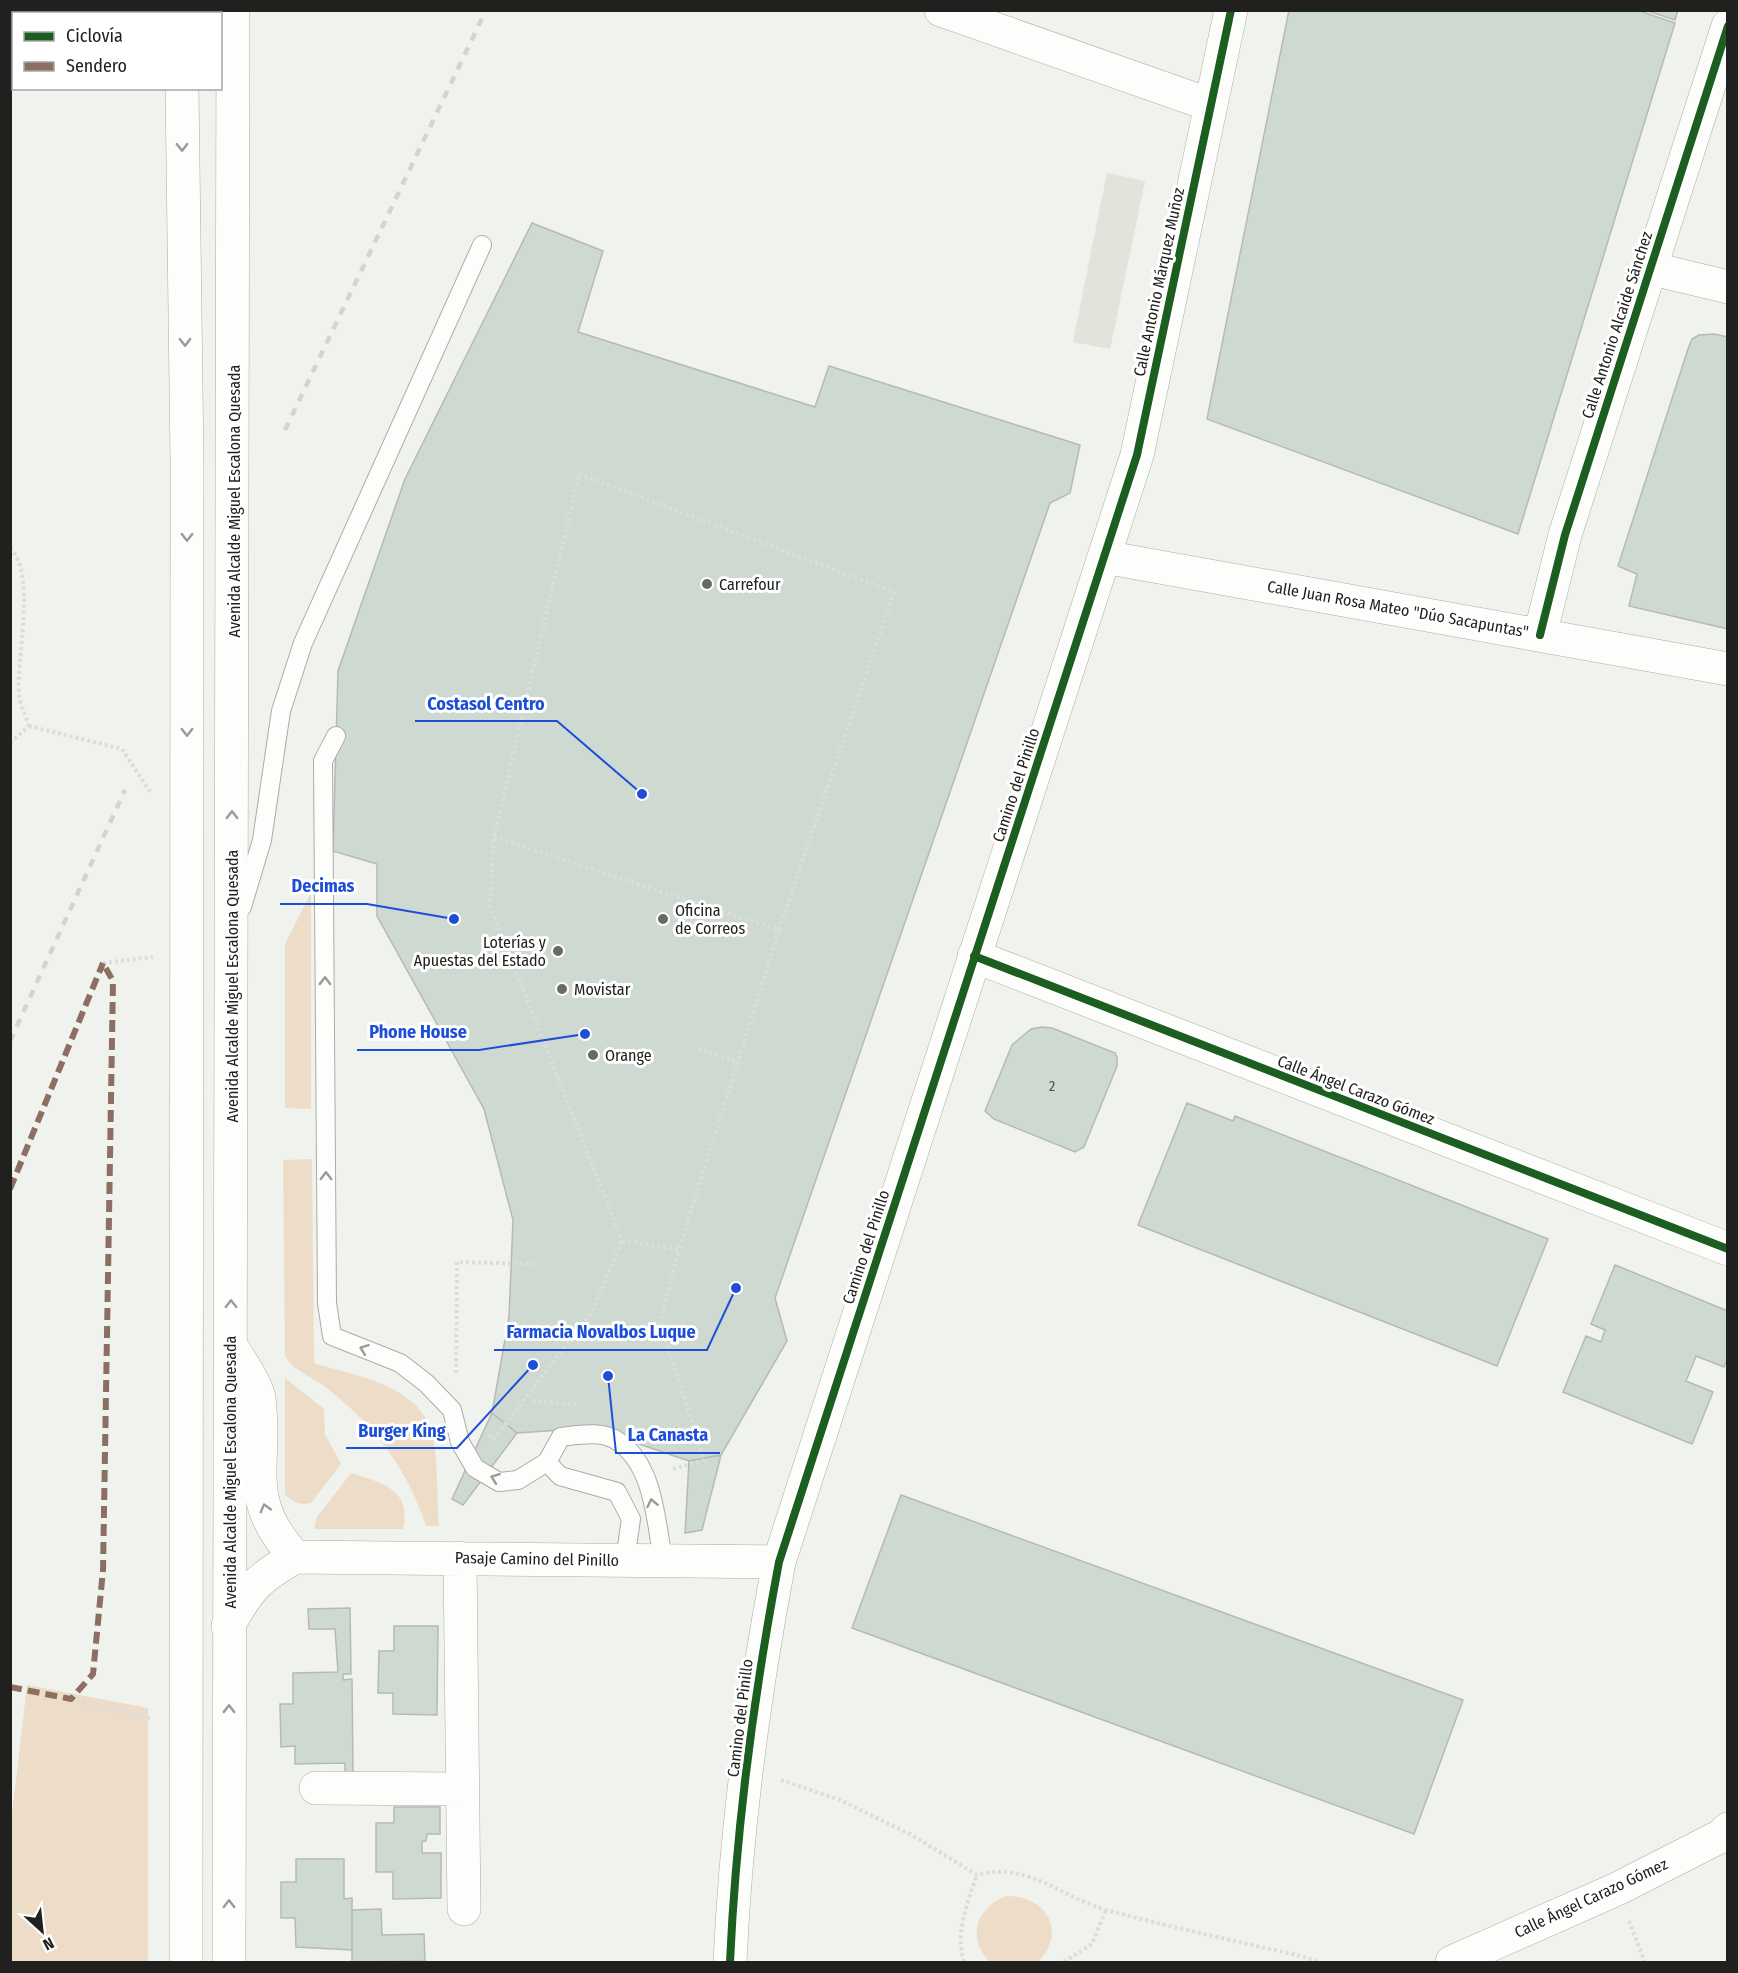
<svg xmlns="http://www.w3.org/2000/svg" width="1738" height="1973" font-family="'Fira Sans Condensed',sans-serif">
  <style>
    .built { fill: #e0e4db }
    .green { fill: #edddc8 }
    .building { fill: #cedad1; stroke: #b7b9b7; stroke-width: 1.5 }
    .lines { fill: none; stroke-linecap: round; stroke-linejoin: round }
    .lane-casing { stroke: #abaca9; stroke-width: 20 }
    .street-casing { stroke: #abaca9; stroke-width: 34 }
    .primary-casing { stroke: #abaca9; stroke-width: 34 }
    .path { stroke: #dcdcdb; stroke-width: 4; stroke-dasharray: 3 3; stroke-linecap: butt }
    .lane { stroke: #fdfdfc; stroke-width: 18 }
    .street { stroke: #fdfdfc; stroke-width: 33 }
    .primary { stroke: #fdfdfc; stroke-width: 33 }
    .rail { stroke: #d3d3d3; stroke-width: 4.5; stroke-dasharray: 8 8; stroke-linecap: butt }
    .quiet { stroke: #8d6e63; stroke-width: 6; stroke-dasharray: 12 6; stroke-linecap: butt }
    .cycleway-casing { stroke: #fff; stroke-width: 11 }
    .cycleway { stroke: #1b5e20; stroke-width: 8 }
    .oneway { stroke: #9a9a99 }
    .poi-dot { fill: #696a67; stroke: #fff; stroke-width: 2 }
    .labels { text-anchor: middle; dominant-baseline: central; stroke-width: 6; stroke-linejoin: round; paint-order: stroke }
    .number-label { font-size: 14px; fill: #4c4f4c }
    .street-label { font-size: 16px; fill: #20211f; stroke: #fff }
    .poi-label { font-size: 16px; fill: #20211f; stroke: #fff; text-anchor: start }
    .leader { fill: none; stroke: #1d4ed8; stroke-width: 2 }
    .callout-dot { fill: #1d4ed8; stroke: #fff; stroke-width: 2 }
    .callout-label { font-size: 18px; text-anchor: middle; font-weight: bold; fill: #1d4ed8; stroke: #fff; stroke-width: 6; stroke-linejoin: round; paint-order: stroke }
  </style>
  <rect width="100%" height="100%" fill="#f0f2ed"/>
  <path class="built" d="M1107,173l38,8 -35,168 -37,-7z"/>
  <path class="green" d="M311,893v216l-26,-1v-164z
    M312,1159l2,204c40,13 106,21 118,71 7,29 4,62 7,92h-13c-19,-58 -51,-100 -98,-137 -14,-12 -35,-17 -43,-34l-2,-195z
    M285,1378l39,31 1,25 16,30 -30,39c-11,2 -19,0 -26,-9z
    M351,1473c30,10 61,15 52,56h-89l3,-12z
    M27,1685l121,23v254h-137v-139z
    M1006,1896c40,-1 62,36 32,66h-48c-24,-24 -14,-54 16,-66z"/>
  <path class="building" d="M1289,10h348l38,13 -157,511 -311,-115z
    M1645,10h33l-3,10z
    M532,223l71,28 -25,81 237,75 14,-41 251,79 -10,48 -20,10 -275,795 12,43 -66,114 -32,6 -97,-33 -75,5 -25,-20 17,-96 4,-97 -29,-111 -107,-193v-52l-44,-13 5,-180 67,-192z
    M1714,334l14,3v292l-99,-23 8,-32 -19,-8 70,-217 4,-10 7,-4z
    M1042,1027l10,1 63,25 2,4v9l-33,81 -9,5 -81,-33 -9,-8 27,-66 19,-16z
    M1187,1103l46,18 2,-5 313,123 -51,127 -359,-141z
    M1615,1265l113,46v47l-4,9 -28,-11 -10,25 27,11 -21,52 -129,-52 23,-56 15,6 4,-12 -14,-6z
    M492,1413l25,20 -54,72 -11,-6z
    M721,1455l-19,75 -17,3 4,-72z
    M901,1495l562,205 -49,134 -562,-206z
    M350,1608l1,66h-8v6l9,-1 1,94h-8v-10l-50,1v-18l-14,1 -1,-43h13v-31l45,-1 -3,-43h-26l-1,-20z
    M394,1626h44l-1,89 -44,-1v-21h-15l1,-42h15z
    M394,1807h46v27h-13l-1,7h-4v12h19v45l-48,1v-27h-17v-49h18z
    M296,1859h48v40l8,-1v52l-56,-3 -1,-29h-14v-36h15z
    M381,1909l1,26 42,-1 1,27 -73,1v-52z"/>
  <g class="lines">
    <g class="lane-casing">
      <path id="lane" d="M336,736l-13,25 4,542 5,33 68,27 26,20 26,27 8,32 15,26 24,14 19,-2 29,-18 14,-25c18,-2 42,-7 58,5 35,24 37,80 44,118
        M242,907l20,-67 19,-129 22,-68 179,-398
        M547,1462l13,14 57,16 14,27 -6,41"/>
    </g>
    <g class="street-casing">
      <path id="street" d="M941,10l270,95
        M1649,268l79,19
        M1104,557l624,112
        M1540,635l25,-100 163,-509
        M974,956l754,293
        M231,1345c7,14 27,40 28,54 9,68 -18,98 36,158
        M460,1558l4,351
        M228,1626c22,-39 29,-47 67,-69l484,5
        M316,1788l146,1
        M730,1962c6,-134 24,-268 49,-400l358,-1107 94,-445
        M1452,1962l165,-73 104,-53 7,-7"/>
    </g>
    <g class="primary-casing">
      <path id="primary" d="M180,10v4
        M182,88l5,373 -1,1501
        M229,1962c-1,-650 7,-1301 4,-1952"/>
    </g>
    <path class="path" d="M10,548c27,25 6,111 9,146 1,11 7,22 10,32
      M29,726l93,23 29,44
      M10,743l19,-17
      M494,837l285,93 -100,320 -57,-10 -132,-334 4,-69 85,-363 315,118 -115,338
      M103,963l50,-6
      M698,1049l40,13
      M456,1373l1,-111 77,2
      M532,1401l47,4
      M489,1435l5,4 99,-129 29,-70
      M673,1469l31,-9 -44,-138 19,-72
      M71,1699l81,20
      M781,1780l59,20 70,34 67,41c51,-15 87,25 133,36 64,17 130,31 195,46l13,5
      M1629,1921l16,41
      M964,1962c-9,-30 3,-58 13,-87
      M1064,1962l28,-18 14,-34"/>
    <use href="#lane" class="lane"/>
    <use href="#street" class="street"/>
    <use href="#primary" class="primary"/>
    <path class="rail" d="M285,430l201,-420
      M10,1041l115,-251"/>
    <path class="quiet" d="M10,1189l93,-226
      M10,1687l61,12 22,-25 10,-104 10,-589 -10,-18"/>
    <g class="cycleway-casing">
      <path id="cycleway" d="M1540,635l25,-100 163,-509
        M974,956l754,293
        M730,1962c6,-134 24,-268 49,-400l358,-1107 94,-445"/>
    </g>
    <use href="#cycleway" class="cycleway"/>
  </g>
  <defs><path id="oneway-chevron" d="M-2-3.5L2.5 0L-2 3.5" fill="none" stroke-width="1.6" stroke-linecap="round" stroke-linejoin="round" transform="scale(1.5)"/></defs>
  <g class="oneway">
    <use href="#oneway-chevron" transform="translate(182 147) rotate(89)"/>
    <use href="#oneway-chevron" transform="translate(185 342) rotate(89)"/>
    <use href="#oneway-chevron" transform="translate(187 537) rotate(90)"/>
    <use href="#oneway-chevron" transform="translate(187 732) rotate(90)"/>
    <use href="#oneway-chevron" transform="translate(232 815) rotate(-90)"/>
    <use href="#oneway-chevron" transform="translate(325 981) rotate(-90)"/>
    <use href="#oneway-chevron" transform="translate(326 1176) rotate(-90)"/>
    <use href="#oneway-chevron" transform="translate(231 1304) rotate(-90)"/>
    <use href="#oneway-chevron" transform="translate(364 1349) rotate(-159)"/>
    <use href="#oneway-chevron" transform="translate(495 1478) rotate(-160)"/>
    <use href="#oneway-chevron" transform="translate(652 1503) rotate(-102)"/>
    <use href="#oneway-chevron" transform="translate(265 1508) rotate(-105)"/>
    <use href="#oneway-chevron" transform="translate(229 1709) rotate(-90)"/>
    <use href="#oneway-chevron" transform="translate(229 1904) rotate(-90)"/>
  </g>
  <g class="poi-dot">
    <circle cx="707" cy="584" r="6"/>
    <circle cx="663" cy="919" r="6"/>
    <circle cx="558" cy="951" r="6"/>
    <circle cx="562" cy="989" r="6"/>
    <circle cx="593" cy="1055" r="6"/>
  </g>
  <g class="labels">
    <g class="number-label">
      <text x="1052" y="1086">2</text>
    </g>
    <g class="street-label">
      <text transform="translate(1159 282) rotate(-78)">Calle Antonio Márquez Muñoz</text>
      <text transform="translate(1617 325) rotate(-72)">Calle Antonio Alcaide Sánchez</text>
      <text transform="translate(234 501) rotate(-90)">Avenida Alcalde Miguel Escalona Quesada</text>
      <text transform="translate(1398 609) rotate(10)">Calle Juan Rosa Mateo "Dúo Sacapuntas"</text>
      <text transform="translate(1016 785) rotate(-72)">Camino del Pinillo</text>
      <text transform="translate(232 986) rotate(-90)">Avenida Alcalde Miguel Escalona Quesada</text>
      <text transform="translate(1356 1090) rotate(21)">Calle Ángel Carazo Gómez</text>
      <text transform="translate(866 1247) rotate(-72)">Camino del Pinillo</text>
      <text transform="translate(230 1472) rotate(-90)">Avenida Alcalde Miguel Escalona Quesada</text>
      <text transform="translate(537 1559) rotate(1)">Pasaje Camino del Pinillo</text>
      <text transform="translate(740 1718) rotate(-83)">Camino del Pinillo</text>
      <text transform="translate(1591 1898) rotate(-25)">Calle Ángel Carazo Gómez</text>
    </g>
    <g class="poi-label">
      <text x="719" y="584">Carrefour</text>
      <text x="675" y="910">Oficina<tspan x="675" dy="18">de Correos</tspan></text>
      <text x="546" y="942" text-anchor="end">Loterías y<tspan x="546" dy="18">Apuestas del Estado</tspan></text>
      <text x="574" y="989">Movistar</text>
      <text x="605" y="1055">Orange</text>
    </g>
  </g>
  <path class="leader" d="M642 794L557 721H415M454 919L367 904H280M585 1034L479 1050H357M736 1288L707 1350H494M533 1365L457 1448H346M608 1376L616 1453H720"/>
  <g class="callout-dot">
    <circle cx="642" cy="794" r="6"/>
    <circle cx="454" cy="919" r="6"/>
    <circle cx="585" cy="1034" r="6"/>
    <circle cx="736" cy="1288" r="6"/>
    <circle cx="533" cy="1365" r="6"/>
    <circle cx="608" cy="1376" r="6"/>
  </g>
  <g class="callout-label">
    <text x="486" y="710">Costasol Centro</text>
    <text x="323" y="892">Decimas</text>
    <text x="418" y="1038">Phone House</text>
    <text x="601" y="1338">Farmacia Novalbos Luque</text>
    <text x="402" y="1437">Burger King</text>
    <text x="668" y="1441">La Canasta</text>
  </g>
  <rect width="1738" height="1973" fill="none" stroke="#20211f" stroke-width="24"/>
  <rect x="12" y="12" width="210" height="78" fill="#ffffff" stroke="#a6a6a5" stroke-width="1.5"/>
  <rect x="24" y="32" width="30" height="9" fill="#1b5e20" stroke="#a6a6a5" stroke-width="1.5"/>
  <text x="66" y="42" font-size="18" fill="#20211f">Ciclovía</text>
  <rect x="24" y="62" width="30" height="9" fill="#8d6e63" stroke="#a6a6a5" stroke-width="1.5"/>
  <text x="66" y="72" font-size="18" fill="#20211f">Sendero</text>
  <g transform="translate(42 1931) rotate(153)" stroke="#ffffff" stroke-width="4.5" paint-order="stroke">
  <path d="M0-4.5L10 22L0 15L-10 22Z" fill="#20211f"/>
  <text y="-9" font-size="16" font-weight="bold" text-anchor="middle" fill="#20211f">N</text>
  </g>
</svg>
